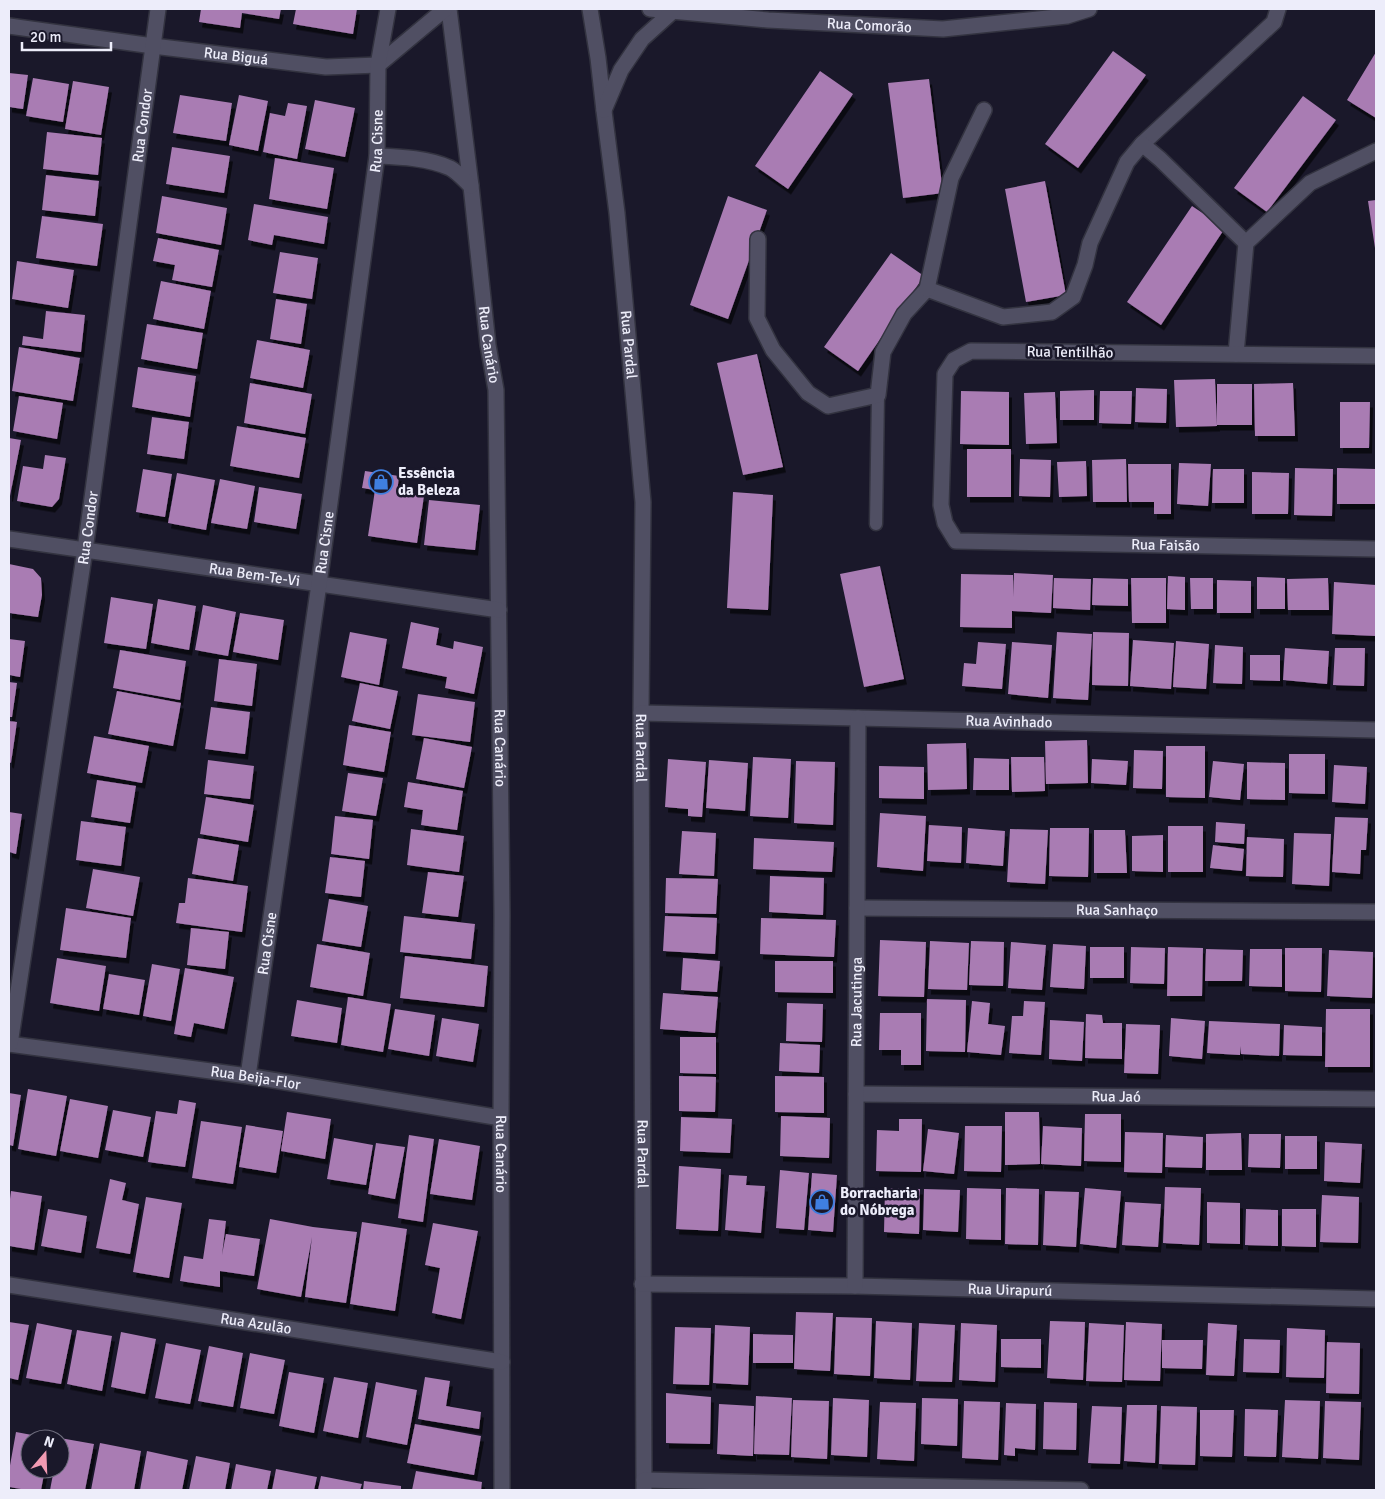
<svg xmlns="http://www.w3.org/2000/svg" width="1385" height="1499" font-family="Signika,sans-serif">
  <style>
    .building { fill: #a97bb3; filter: url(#shadow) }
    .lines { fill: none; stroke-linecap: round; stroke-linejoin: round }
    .lane-casing { stroke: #333340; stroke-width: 15 }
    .street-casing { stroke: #333340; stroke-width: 18 }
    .lane { stroke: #504f63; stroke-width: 12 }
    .street { stroke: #504f63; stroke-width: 15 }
    .labels { text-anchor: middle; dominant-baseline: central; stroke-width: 5; stroke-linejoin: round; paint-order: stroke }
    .street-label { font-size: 15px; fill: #ededfa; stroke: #1a182a }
    .poi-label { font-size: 15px; font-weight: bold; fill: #ededfa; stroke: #1a182a; text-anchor: start }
  </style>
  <defs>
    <filter id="shadow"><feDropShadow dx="3" dy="5.5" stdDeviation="0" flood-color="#0009"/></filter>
  </defs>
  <rect width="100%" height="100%" fill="#1a182a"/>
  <path class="building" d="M201,9h80l-2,10 -37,-6 -2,15 -41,-6z
    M296,9h61l-4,25 -60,-10z
    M1113,51l33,24 -68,93 -33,-24z
    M1376,52v66l-29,-18z
    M820,71l33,23 -65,95 -33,-23z
    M9,73l19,2 -5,34 -14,-2z
    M33,78l36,6 -6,38 -37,-6z
    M929,79l14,114 -40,5 -15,-115z
    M73,81l36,6 -8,48 -36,-6z
    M180,95l52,8 -6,38 -53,-8z
    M239,95l29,6 -10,50 -29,-6z
    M1303,96l33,24 -69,92 -33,-24z
    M315,100l40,8 -10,49 -40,-8z
    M288,103l19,3 -10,53 -34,-7 7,-39 15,3z
    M47,132l55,6 -4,37 -55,-6z
    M172,147l58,9 -6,37 -58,-9z
    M275,158l59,10 -7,41 -58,-10z
    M46,175l53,6 -4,35 -53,-6z
    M1045,181l21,114 -40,7 -21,-113z
    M162,196l65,12 -6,37 -65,-12z
    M728,196l39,14 -39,109 -38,-14z
    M1376,200v47l-1,1 -7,-47z
    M254,204l74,13 -4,27 -50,-9 -2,10 -24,-5z
    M1192,206l33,22 -64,97 -34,-23z
    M42,216l61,8 -6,42 -61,-8z
    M158,238l61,12 -7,37 -40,-7 3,-15 -22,-4z
    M280,252l38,6 -6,41 -39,-6z
    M891,253l33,23 -66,95 -34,-24z
    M17,261l57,9 -6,38 -56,-9z
    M161,281l50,10 -7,38 -51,-10z
    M276,299l31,5 -6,40 -31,-5z
    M46,311l39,4 -4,37 -59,-7 1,-9 20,3z
    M147,324l56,9 -6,36 -56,-10z
    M257,340l53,10 -7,38 -53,-10z
    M19,347l61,11 -7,43 -61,-10z
    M757,354l26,113 -40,8 -26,-112z
    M138,367l58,9 -6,41 -58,-10z
    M1215,379l2,47 -41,1 -2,-47z
    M250,383l62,11 -7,40 -61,-11z
    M1293,383l2,53h-40l-1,-52z
    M1217,384h35v41h-35z
    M1136,388l31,1 -1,34 -31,-1z
    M1094,390v30h-34v-29z
    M961,391l48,1v53l-49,-1z
    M1100,391h32l-1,33 -32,-1z
    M1055,392l2,51 -31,1 -2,-51z
    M19,396l44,7 -6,36 -44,-8z
    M1340,402h30l-1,46h-29z
    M152,417l37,5 -5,37 -37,-5z
    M237,426l69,12 -7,40 -69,-12z
    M9,438l12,2 -11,56h-1z
    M967,449h44v48h-44z
    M45,455l21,3 -7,41 -7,8 -35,-6 6,-35 20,3z
    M1020,459l31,1 -1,37 -31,-1z
    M1126,459l1,43h-34l-1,-42z
    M1086,461l1,35 -28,1 -2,-35z
    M1179,463l32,1 -3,42 -31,-2z
    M1128,464h43v50h-17v-12h-25z
    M1295,468l38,1 -1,47 -38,-1z
    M1337,468l39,1v35h-39z
    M143,469l29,5 -7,43 -29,-5z
    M1213,469h31v34h-32z
    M365,471l34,5 -2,17 27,3 -7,47 -49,-7 7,-46 -13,-2z
    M1252,472l37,1 -1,41h-36z
    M177,473l38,7 -9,50 -38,-7z
    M220,479l35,7 -8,43 -36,-6z
    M259,487l43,7 -6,35 -42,-7z
    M733,492l40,3 -5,115 -41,-2z
    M429,500l51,5 -5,45 -51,-5z
    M9,564l24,5 8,9 1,17 -4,22 -29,-4z
    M880,566l24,113 -40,8 -24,-113z
    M1014,573l39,2 -2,38 -39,-2v17l-52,-1 1,-53 52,1v22z
    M1168,576l17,1v33l-18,-1z
    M1257,577l28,1v31h-28z
    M1054,578l37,1 -1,31 -37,-2z
    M1093,578l35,1v27l-36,-1z
    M1131,578h35v45h-34z
    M1190,578h23v31h-22z
    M1328,578l1,32h-41l-1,-31z
    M1217,580l34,1v32h-34z
    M1334,582l42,3v51l-44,-2z
    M111,597l42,7 -7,45 -42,-6z
    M158,599l38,7 -7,44 -38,-7z
    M203,605l33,7 -8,44 -33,-6z
    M240,613l44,7 -6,40 -45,-8z
    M411,622l28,6 -3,17 17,4 1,-8 29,6 -9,47 -29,-6 2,-11 -45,-9z
    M350,632l37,7 -8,46 -38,-8z
    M1057,632l35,2 -4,66 -35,-2z
    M1093,632l36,1 -1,53 -36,-1z
    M9,639l16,2 -5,36 -11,-2z
    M1133,640l41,3 -3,46 -41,-3z
    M1176,641l33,3 -3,45 -33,-2z
    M978,642l28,2 -4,45 -40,-3 2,-23 12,1z
    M1012,642l40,3 -4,53 -40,-4z
    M1215,645l28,2 -1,37 -29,-1z
    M1285,648l44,3 -2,33 -44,-4z
    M1335,648h30l-1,38 -31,-1z
    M120,650l66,11 -6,39 -67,-12z
    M1250,655h30v26l-30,-1z
    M219,659l38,5 -5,42 -38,-5z
    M9,682l8,1 -5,34h-3z
    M360,683l38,8 -8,38 -38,-8z
    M117,691l64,12 -8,43 -65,-12z
    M418,694l57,8 -5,40 -58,-7z
    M211,707l39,5 -5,42 -40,-5z
    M9,721l8,1 -6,41 -2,-1z
    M349,725l42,7 -7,40 -41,-7z
    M94,736l55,10 -7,37 -55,-10z
    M424,738l48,9 -8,41 -48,-9z
    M1087,740l1,43 -42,1 -1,-43z
    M966,743l1,46 -39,1 -1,-46z
    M1166,746h39v52l-39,-1z
    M1134,750l29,1 -1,38 -29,-1z
    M1289,754h36v40l-36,-1z
    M753,757l38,2 -3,59 -38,-2z
    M1011,757h33l1,34 -33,1z
    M974,758l35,1v31h-36z
    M668,759l38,3 -4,55 -14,-1v-7l-23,-2z
    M1092,759l36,2 -2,24 -35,-2z
    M208,760l46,6 -4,33 -46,-5z
    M709,760l39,3 -3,48 -39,-3z
    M796,761l39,1 -2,63 -39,-2z
    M1213,761l31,3 -4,36 -31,-3z
    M1247,762l38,1v37l-38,-1z
    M1334,765l33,2 -2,37 -33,-2z
    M879,766l45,1v32l-45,-1z
    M348,773l35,5 -7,38 -34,-5z
    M97,780l39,6 -6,37 -39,-6z
    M408,782l55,9 -6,39 -36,-5 2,-15 -19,-3z
    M206,797l48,8 -6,37 -48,-8z
    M9,812l13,2 -6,40 -7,-2z
    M880,813l46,3 -3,55 -46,-4z
    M335,816l38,4 -4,39 -38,-5z
    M1335,817l33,1 -2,32h-5l-1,24 -28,-2z
    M81,821l45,6 -5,39 -45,-6z
    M1216,822l29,2 -1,20 -29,-2z
    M929,825l33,2 -1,36 -34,-2z
    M1168,826h35v46h-35z
    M968,828l37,3 -2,35 -37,-3z
    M1050,828h39l-1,49 -39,-1z
    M411,829l53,7 -5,36 -52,-7z
    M1010,829l38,1 -3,54 -38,-2z
    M1094,830h31l2,43h-33z
    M682,831l34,2 -2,43 -35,-2z
    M1294,833l37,1 -2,52 -37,-2z
    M1163,835v37l-31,-1v-35z
    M1247,837l37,2 -1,38 -37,-1z
    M198,838l41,7 -6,36 -41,-7z
    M754,838l80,4 -2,30 -79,-3z
    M1213,845l31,4 -2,22 -32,-3z
    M330,857l35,4 -4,36 -36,-4z
    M93,869l47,8 -7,39 -47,-8z
    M428,872l36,4 -6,41 -36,-4z
    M770,876l54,2 -1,37 -54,-3z
    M188,878l60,8 -6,46 -66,-9 3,-20h6z
    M666,878l52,1 -2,35 -51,-1z
    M329,899l39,7 -7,41 -39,-6z
    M66,908l65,10 -5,40 -66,-8z
    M404,916l71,8 -4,35 -71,-7z
    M665,916l52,2 -2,36 -52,-3z
    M761,918l75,2 -2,37 -74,-3z
    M191,928l38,4 -4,37 -38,-4z
    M880,940l46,2 -2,55 -46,-1z
    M930,941l39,2 -2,47 -39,-1z
    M971,941l33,1 -1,44 -34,-1z
    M1011,942l35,3 -4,45 -34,-2z
    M317,944l53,9 -7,43 -53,-9z
    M1053,944l33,2 -2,43 -34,-2z
    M1090,947h34v31h-34z
    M1131,947l34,1 -1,36 -34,-1z
    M1168,947l35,1 -1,48h-35z
    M1285,948h37l-1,44 -36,-1z
    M1206,949l37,1 -1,31h-37z
    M1250,949h32v38l-33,-1z
    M1329,950l44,2 -1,46 -45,-2z
    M405,956l83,10 -4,41 -84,-9z
    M57,958l49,8 -7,45 -49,-8z
    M683,958l37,3 -3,31 -36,-2z
    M775,961h58v32l-58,-1z
    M152,964l28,5 -9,52 -28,-5z
    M185,968l49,9 -10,52 -30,-6 -3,14 -17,-3z
    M109,974l36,6 -6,35 -36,-6z
    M663,993l55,4 -3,36 -55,-4z
    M348,997l43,7 -8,48 -42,-7z
    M927,999l39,1 -1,52 -39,-1z
    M297,1000l45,8 -5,35 -46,-7z
    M972,1001l18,2 -2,21 17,2 -4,29 -34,-3z
    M1024,1001l21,1 -4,53 -32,-2 3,-37h11z
    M787,1003l36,1 -1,38 -36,-1z
    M395,1009l40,6 -6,41 -41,-7z
    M1326,1009h44v58h-45z
    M880,1013h41v52h-20v-15h-22z
    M1086,1014l16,1 1,8h19v36l-37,-1z
    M442,1018l37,6 -6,38 -37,-6z
    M1171,1018l34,3 -3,38 -33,-3z
    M1050,1020l34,2 -2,39 -33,-2z
    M1209,1021l71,3 -1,32 -38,-2 -1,-8v9l-33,-2z
    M1126,1024l34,1 -2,49 -34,-1z
    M1284,1025l38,2v29l-39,-1z
    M680,1037h36v37l-36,-1z
    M780,1043l40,2 -1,28 -40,-2z
    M679,1076l37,1 -1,35 -36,-1z
    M775,1076l49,1v36l-49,-1z
    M28,1089l39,7 -11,60 -38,-7z
    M9,1093l12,2 -8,51 -4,-1z
    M70,1099l38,7 -10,52 -38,-7z
    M179,1100l17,3 -11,64 -37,-5 8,-51 21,3z
    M113,1110l38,7 -8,40 -38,-7z
    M287,1112l44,7 -6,40 -44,-8z
    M1005,1112h34l1,52 -35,1z
    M1085,1114h36v48l-37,-1z
    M781,1116l49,2 -1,40 -49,-2z
    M681,1117l51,2 -2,34 -50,-2z
    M899,1119h23l-1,53 -45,-1 1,-41 22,1z
    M201,1121l41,6 -9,57 -41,-6z
    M246,1125l37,6 -7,42 -37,-6z
    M965,1126h37l-1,46 -37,-1z
    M1043,1126l39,2 -1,38 -40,-2z
    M928,1129l31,4 -5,41 -31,-3z
    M1125,1132l38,1 -1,40 -38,-1z
    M1241,1133l1,37h-36v-36z
    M1249,1134h32l-1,34 -32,-1z
    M409,1135l25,4 -11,83 -25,-4z
    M1166,1135l37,2 -1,31 -37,-1z
    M1285,1136h32v33h-32z
    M334,1138l39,7 -7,40 -39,-6z
    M439,1139l41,7 -8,54 -42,-6z
    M1325,1142l37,2 -2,39 -36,-2z
    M376,1143l29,4 -10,52 -27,-5z
    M679,1166l42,3 -3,62 -42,-2z
    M780,1170l29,3 -5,57 -28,-2z
    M812,1173l25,2 -4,57 -25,-2z
    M729,1175l18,1 -1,9 19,1 -4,47 -36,-3z
    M110,1179l16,4 -4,17 17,4 -9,50 -34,-6z
    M1165,1187l36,1 -2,57 -36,-2z
    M885,1188l35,1 -1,45 -35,-2z
    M967,1188l34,1v51l-35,-1z
    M1006,1188l33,1 -1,56 -33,-1z
    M1085,1188l36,3 -5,57 -36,-4z
    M924,1189l36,1 -2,42 -35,-2z
    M11,1191l31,5 -8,54 -25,-4v-39z
    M1045,1191l34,1 -3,55 -33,-2z
    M1322,1195l37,2 -1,46 -38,-1z
    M146,1197l36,6 -13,75 -36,-6z
    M1125,1202l36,2 -3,43 -36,-2z
    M1207,1202l33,1v41l-33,-1z
    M48,1209l39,7 -6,37 -40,-7z
    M1246,1209l32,1v36l-33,-1z
    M1282,1209h34v38l-34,-1z
    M209,1219l17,2 -4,34 4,-21 34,5 -6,37 -34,-5v16l-40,-6 4,-25 19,3z
    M270,1219l43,8 44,5 -11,71 -41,-6 7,-60 -11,60 -44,-8z
    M362,1222l45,7 -12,82 -45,-7z
    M433,1223l45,8 -17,88 -29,-6 8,-45 -15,-3z
    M796,1312l37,1 -3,58 -36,-2z
    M836,1317l36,1 -2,58 -36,-2z
    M876,1321l36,2 -2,57 -36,-2z
    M1050,1321l35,1 -2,58 -36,-2z
    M9,1322l20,3 -11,55 -9,-2z
    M1126,1322l36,2 -2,57 -36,-1z
    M37,1323l35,7 -11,54 -35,-6z
    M919,1323l36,2 -3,57 -36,-1z
    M961,1323l36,2 -2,57 -36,-2z
    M1089,1323l35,2 -2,57 -36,-1z
    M1208,1323l29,2 -3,51 -28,-1z
    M715,1325l35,2 -2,58 -35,-2z
    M675,1327l36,1 -2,57 -36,-1z
    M1287,1328l38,2 -1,48 -38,-1z
    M77,1330l35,6 -10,55 -35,-7z
    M121,1332l35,7 -11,55 -34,-7z
    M753,1334l40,1v28h-40z
    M1001,1339h40v29l-40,-1z
    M1244,1339l36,1 -1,33 -36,-1z
    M1162,1340h41l-1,29 -40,-1z
    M1327,1342l33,1 -1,51 -33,-1z
    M166,1343l35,7 -11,54 -35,-6z
    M209,1346l34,7 -10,54 -35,-6z
    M250,1353l35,7 -11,54 -34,-6z
    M289,1372l35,6 -10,55 -35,-7z
    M334,1377l34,6 -10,55 -35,-7z
    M425,1377l25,4 -4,25 35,6 -2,17 -61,-10z
    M376,1382l41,8 -10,55 -41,-8z
    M666,1393l45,4 -1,47 -44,-1z
    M756,1396l36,2 -3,57 -35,-1z
    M833,1398l36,2 -2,57 -36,-2z
    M922,1398l36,1 -1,47 -36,-2z
    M793,1400l36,1 -2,58 -36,-2z
    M1285,1400l35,1 -2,58 -36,-2z
    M964,1401l36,1 -2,58 -36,-2z
    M1325,1401l36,1 -2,58 -36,-2z
    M880,1402l36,1 -2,58 -37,-2z
    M1044,1402l33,1 -1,47 -33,-1z
    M1006,1403l30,1 -1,46 -20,-2v8l-11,-1z
    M719,1404l35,2 -1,50 -36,-2z
    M1127,1405h30l-2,58 -31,-2z
    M1092,1406l30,1 -2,57 -32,-1z
    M1161,1406l36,1 -2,58 -36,-1z
    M1245,1409l33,1 -2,47 -32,-1z
    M1200,1410h34l-2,47 -32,-1z
    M415,1424l66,12 -7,39 -67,-12z
    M16,1432l32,6 -18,1v30h15l-4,21h-14l-18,-3v-16z
    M60,1438l34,6 -9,46h-35l4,-21h6z
    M100,1443l41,8 -7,39h-43z
    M147,1451l41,9 -6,30h-42z
    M196,1456l34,7 -5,27h-36z
    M236,1464l35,7 -4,19h-36z
    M276,1469l41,8 -3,13h-42z
    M416,1471l66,11 -1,8h-69z
    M321,1476l41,8 -2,6h-42z
    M364,1481l37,5v4h-38z"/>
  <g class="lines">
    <g class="lane-casing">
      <path id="lane" d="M876,524l2,-129"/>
    </g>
    <g class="street-casing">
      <g id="street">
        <path id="s1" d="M449,9l22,177 17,159 8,45 6,525 -1,203 1,372"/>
        <path id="s2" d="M590,9l8,49 6,53 13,102 26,289 -2,211 3,777"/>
        <path id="s3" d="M650,9l118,11 175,9 124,-13 22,-7"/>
        <path id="s4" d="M9,26l144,20 173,21 52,-2 67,-56"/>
        <path d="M604,110l17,-40 21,-31 31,-28"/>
        <path d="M1142,144l132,-122 4,-13"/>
        <path d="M377,156c24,1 51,2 73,12 8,4 15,13 21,18"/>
        <path d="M758,239l-1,79 16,32 35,43 20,13 50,-11 5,-43 21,-38 23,-25 76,28 49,-5 21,-15 12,-32 5,-22 37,-81 15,-18 18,15 86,84"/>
        <path d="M927,289l24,-111 33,-68"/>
        <path d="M1236,354l10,-111 64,-60 66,-32"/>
        <path id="s5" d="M1376,356l-405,-5 -17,9 -9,14 -4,131 4,18 11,18 420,8"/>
        <path id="s6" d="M9,539l490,71"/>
        <path id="s7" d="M641,713l735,17"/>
        <path id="s8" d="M857,908l519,4"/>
        <path id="s9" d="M9,1044l239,32 253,42"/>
        <path id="s10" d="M10,1044l75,-494 73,-541"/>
        <path id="s11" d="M248,1076l71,-492 58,-428 1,-91 10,-56"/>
        <path id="s12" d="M856,1094l520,5"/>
        <path id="s13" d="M642,1284l213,2 521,13"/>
        <path id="s14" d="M9,1285l493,77"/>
        <path id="s15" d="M855,1286l3,-568"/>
        <path d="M644,1480l437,10"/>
      </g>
    </g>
    <use href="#lane" class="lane"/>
    <use href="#street" class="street"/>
  </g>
  <defs>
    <g id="shop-ring" transform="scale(1.25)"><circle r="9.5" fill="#1a182a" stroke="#3f7fe0" stroke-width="1.5"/><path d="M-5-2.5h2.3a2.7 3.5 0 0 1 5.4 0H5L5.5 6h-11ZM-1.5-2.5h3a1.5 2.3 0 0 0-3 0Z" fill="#3f7fe0"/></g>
  </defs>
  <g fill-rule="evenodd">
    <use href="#shop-ring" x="381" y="482"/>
    <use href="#shop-ring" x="822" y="1202"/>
  </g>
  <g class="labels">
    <g class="street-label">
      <text stroke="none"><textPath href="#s3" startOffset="220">Rua Comorão</textPath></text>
      <text stroke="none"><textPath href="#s4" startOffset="229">Rua Biguá</textPath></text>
      <text stroke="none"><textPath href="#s10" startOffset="928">Rua Condor</textPath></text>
      <text stroke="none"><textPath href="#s11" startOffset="944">Rua Cisne</textPath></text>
      <text stroke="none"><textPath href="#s1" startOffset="338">Rua Canário</textPath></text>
      <text stroke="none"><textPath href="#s2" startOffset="338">Rua Pardal</textPath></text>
      <text transform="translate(1070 352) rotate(1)">Rua Tentilhão</text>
      <text stroke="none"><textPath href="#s10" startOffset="522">Rua Condor</textPath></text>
      <text stroke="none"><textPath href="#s11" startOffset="539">Rua Cisne</textPath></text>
      <text stroke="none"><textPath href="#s5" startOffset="821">Rua Faisão</textPath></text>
      <text stroke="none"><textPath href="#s6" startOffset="248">Rua Bem-Te-Vi</textPath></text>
      <text stroke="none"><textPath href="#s7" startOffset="368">Rua Avinhado</textPath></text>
      <text stroke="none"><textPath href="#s1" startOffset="742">Rua Canário</textPath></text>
      <text stroke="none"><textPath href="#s2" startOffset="742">Rua Pardal</textPath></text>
      <text stroke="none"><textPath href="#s8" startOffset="260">Rua Sanhaço</textPath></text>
      <text stroke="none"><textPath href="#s11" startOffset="134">Rua Cisne</textPath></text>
      <text stroke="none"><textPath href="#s15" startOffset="284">Rua Jacutinga</textPath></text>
      <text stroke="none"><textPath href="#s9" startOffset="249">Rua Beija-Flor</textPath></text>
      <text stroke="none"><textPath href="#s12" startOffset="260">Rua Jaó</textPath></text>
      <text stroke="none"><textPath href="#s1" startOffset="1148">Rua Canário</textPath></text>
      <text stroke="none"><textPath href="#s2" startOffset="1148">Rua Pardal</textPath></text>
      <text stroke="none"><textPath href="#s13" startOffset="368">Rua Uirapurú</textPath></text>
      <text stroke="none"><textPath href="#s14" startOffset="250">Rua Azulão</textPath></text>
    </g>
    <g class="poi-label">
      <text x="398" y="473">Essência<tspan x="398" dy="17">da Beleza</tspan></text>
      <text x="840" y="1193">Borracharia<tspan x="840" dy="17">do Nóbrega</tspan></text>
    </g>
  </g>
  <rect width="1385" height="1499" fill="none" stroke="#ededfa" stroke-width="20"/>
  <g transform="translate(45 1454) rotate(19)"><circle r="24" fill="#1a182a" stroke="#6e6d7d"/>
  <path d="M0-4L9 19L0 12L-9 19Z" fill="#f19ab2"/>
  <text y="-8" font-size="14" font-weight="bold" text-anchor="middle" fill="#ededfa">N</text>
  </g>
  <path d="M22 42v8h89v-8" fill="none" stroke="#ededfa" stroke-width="2.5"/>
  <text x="30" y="42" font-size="15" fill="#ededfa" stroke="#1a182a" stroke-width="4" paint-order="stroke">20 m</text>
</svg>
